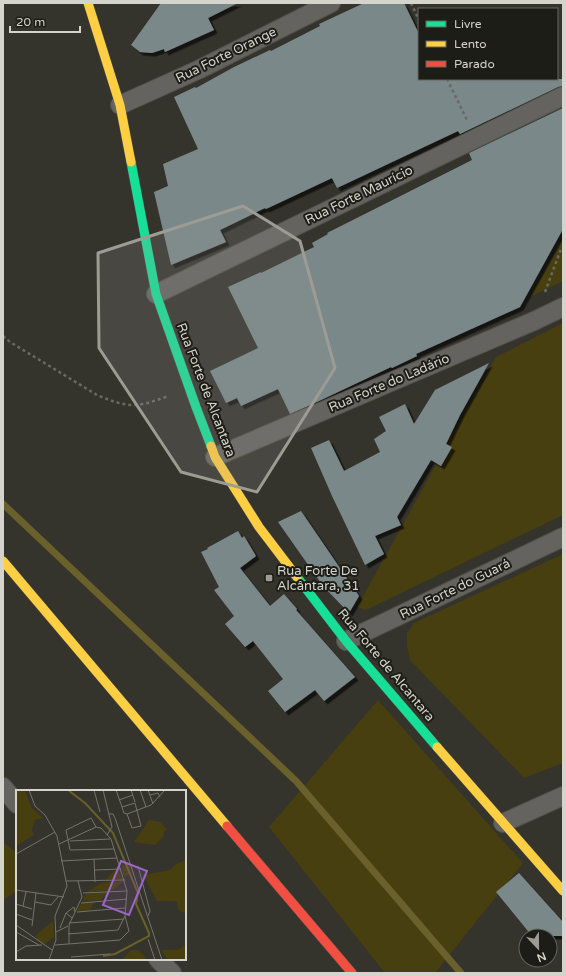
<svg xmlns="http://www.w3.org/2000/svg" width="566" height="976" font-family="'Varela Round',sans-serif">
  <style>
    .green { fill: #473f10 }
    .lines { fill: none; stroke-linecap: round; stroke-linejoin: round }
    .stream { stroke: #69602b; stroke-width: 7 }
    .building { fill: #7a8889; filter: url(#shadow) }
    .street-casing { stroke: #504f49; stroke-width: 20 }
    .fast-casing { stroke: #504f49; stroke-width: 10 }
    .slow-casing { stroke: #504f49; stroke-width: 10 }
    .jam-casing { stroke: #504f49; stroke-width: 10 }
    .path { stroke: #696964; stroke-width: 2.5; stroke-dasharray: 3 3; stroke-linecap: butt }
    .street { stroke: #64635f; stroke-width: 18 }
    .fast { stroke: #16e098; stroke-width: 9 }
    .slow { stroke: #ffcf43; stroke-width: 9 }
    .jam { stroke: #f24e42; stroke-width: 9 }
    .marked { fill: #9d9c94; fill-opacity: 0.2; stroke: #9d9c94; stroke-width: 3; stroke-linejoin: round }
    .poi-dot { fill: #9d9c94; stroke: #1d1d17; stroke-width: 1.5 }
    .labels { text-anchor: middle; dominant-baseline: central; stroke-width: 4; stroke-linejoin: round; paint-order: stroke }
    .street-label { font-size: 13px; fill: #d5d4cc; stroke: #1d1d17 }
    .poi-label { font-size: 13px; fill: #d5d4cc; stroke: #1d1d17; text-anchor: start }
    .inset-river { fill: none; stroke: #69602b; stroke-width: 2 }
    .inset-road { fill: none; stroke: #74736c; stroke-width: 1 }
    .view { fill: #9a67c4; fill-opacity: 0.15; stroke: #9a67c4; stroke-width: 2 }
    .inset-edge { fill: none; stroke: #d5d4cc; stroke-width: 2 }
  </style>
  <defs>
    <filter id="shadow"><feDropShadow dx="3.5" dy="3.5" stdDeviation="0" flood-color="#0009"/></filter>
  </defs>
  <rect width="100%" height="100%" fill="#34332c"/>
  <path class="green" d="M563,240v41l-33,16z
    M563,323v192l-197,95 -9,-3 139,-250z
    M563,554v209l-39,15 -114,-118 -3,-14v-13l7,-10z
    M378,700l145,163 -88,110h-50l-116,-146z
    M3,842l14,11v38l-14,9z"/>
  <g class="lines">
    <path class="stream" d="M3,504l293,277 165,192"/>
  </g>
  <path class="building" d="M161,3h77l-30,15 6,12 -49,22 -1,-3 -12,4 -12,-1 -9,-7z
    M364,3h40l15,31v45h144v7l-5,1 -98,47 -2,-3 -121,57 -5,-10 -66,31 -1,-1 -45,22 6,12 -55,23 -17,-73 14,-6 -5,-22 35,-15 -24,-52 21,-10 1,1 38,-21 36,-17 1,1 49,-25 -1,-2z
    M563,108v121l-43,78 -104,47 1,2 -25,12 -1,-1 -72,34 -29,13 -12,-25 -37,17 -4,-8 -11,5 -16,-32 48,-23 -30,-61 33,-15v1l53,-26 -2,-4 16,-9 -1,-1 145,-73 -3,-7z
    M489,363l-29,52 -14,29 6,3 -11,19 -10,-6 -34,57 4,8 -26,11 9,18 -19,11 -33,-69 -21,-48 18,-8 15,31 36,-19 -6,-13 12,-8 -7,-14 26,-13 9,20 21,-34z
    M301,511l58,85 -10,17 -26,-27 -45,-64z
    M238,531l4,7 2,-2 12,20 -16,12 30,38 14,-12 13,15 -1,1 59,67 -31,24 -9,-11 -30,22 -17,-21 15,-12 -30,-38 -8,6 -20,-23 9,-8 -20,-26 5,-3 -18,-35 7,-3 -1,-1z
    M519,873l44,49v14h-31l-36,-44z"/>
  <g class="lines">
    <g class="street-casing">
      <path id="street" d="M120,105l80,-36 131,-66
        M156,294l407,-198
        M215,457l319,-136 29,-14
        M346,641l217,-104
        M3,787l14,17
        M503,823l60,-27
        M158,959l14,14"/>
    </g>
    <g class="fast-casing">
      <path id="fast" d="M131,162l25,132 40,113 15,39
        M297,577l49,64 91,106"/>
    </g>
    <g class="slow-casing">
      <path id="slow" d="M88,3l32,102 11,57
        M211,446l4,11 44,70 38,50
        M3,561l224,265
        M437,747l126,144"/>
    </g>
    <g class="jam-casing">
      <path id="jam" d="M227,826l125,147"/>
    </g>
    <path class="path" d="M411,3l8,17
      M447,79l20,41
      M545,292l16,-43 2,1
      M3,336l7,6 87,53c12,5 24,10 37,10 11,0 25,-6 35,-9"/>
    <use href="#street" class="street"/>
    <use href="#fast" class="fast"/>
    <use href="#slow" class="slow"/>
    <use href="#jam" class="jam"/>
  </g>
  <path class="marked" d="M243,206l57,35 35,127 -78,124 -76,-20 -82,-124 -1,-95z"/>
  <rect class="poi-dot" x="265" y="574" width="8" height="8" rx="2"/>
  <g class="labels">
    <g class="street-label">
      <text transform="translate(226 55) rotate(-26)">Rua Forte Orange</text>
      <text transform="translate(359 195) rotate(-26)">Rua Forte Maurício</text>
      <text transform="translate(389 383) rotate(-23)">Rua Forte do Ladário</text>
      <text transform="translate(206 390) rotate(69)">Rua Forte de Alcantara</text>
      <text transform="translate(455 589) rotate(-26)">Rua Forte do Guará</text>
      <text transform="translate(386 665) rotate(50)">Rua Forte de Alcantara</text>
    </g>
    <g class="poi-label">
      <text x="277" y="571">Rua Forte De<tspan x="277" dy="15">Alcântara, 31</tspan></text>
    </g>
  </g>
  <g transform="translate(16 790)">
    <rect width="170" height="170" fill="#34332c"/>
    <path d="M0,0h9l6,17 12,11 -8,2 -3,10 2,5 -18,11zM133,30l11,2 7,7 -4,4 1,3 -9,9 -21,-3zM170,70v54l-8,-5 -1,-7 -3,-1h-17l-14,-26 27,-5 6,-6zM113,73l3,10 -8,4 -3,-10zM98,81h5l3,8 -17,1zM108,91l-11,9 -26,2 14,-9zM94,102l-10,8 -18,1 4,-7zM79,112l-5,8 -13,1 4,-8zM37,131l1,16 -10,7 -6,-3 -3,-5zM170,154v16h-18l-7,-10h17zM115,160h8l8,10h-25z" fill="#473f10"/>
    <path class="inset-river" d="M52,0l17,13 28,30 25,60 -2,11 13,29v3l-34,18 -12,2"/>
    <path class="inset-road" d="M13,0l6,16 10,9 12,21 10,50 -12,30 1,24 -7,20M78,0l6,22M87,0l9,37 -5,8M100,0l6,17 13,-4 6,23 -9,2 -5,-14M115,0l4,12M124,0l6,17M132,0l5,14M134,5l8,-2 2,4M103,10l14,-5M106,17l2,6 3,1 24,-9 14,-15M93,24h4l2,4 47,142M80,37l-5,-9 -25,12 4,20 44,-1M54,51l40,-2M43,54l37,-17 5,1 10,11 16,52 -2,25 -7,14 -50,4M0,64l39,-22M78,69l1,23M45,71l56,-3M122,76l12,45 -2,5M79,80l26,-1M50,91l59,-1M0,100l48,7M67,103l44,-2M19,112l16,3 7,-8M65,113l46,-4M0,114l16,5M7,116l3,-14M61,122l48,-4M0,124l16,6M56,128l-6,-5 8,-6 1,5M53,133l55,-4M0,135l36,25M16,136l4,-33M44,138l6,-15M0,142l23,13M40,142l12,-6M132,149l7,21M53,154v-19l13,-28 -4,-16M39,155l65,-5 9,-9 -4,-15M0,162l10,-6 16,-1M55,167l39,-3"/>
    <path class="view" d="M105,71l26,10 -18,44 -26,-10z"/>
    <rect width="170" height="170" class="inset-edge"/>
  </g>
  <rect width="566" height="976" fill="none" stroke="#d5d4cc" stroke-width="8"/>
  <rect x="418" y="8" width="140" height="72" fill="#1d1d17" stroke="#67665f"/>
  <rect x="426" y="21" width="20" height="6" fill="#16e098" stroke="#67665f"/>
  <text x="454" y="28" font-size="12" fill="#d5d4cc">Livre</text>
  <rect x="426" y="41" width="20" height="6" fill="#ffcf43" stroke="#67665f"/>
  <text x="454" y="48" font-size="12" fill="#d5d4cc">Lento</text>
  <rect x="426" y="61" width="20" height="6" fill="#f24e42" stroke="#67665f"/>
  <text x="454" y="68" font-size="12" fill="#d5d4cc">Parado</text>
  <g transform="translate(538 948) rotate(158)"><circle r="19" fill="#1d1d17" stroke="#67665f"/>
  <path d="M0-3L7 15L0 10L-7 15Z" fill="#9d9c94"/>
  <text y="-6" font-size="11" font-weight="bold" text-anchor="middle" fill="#d5d4cc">N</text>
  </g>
  <path d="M10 26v6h70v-6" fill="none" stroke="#d5d4cc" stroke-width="2"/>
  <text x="16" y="26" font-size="12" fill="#d5d4cc" stroke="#1d1d17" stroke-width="3" paint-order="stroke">20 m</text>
</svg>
